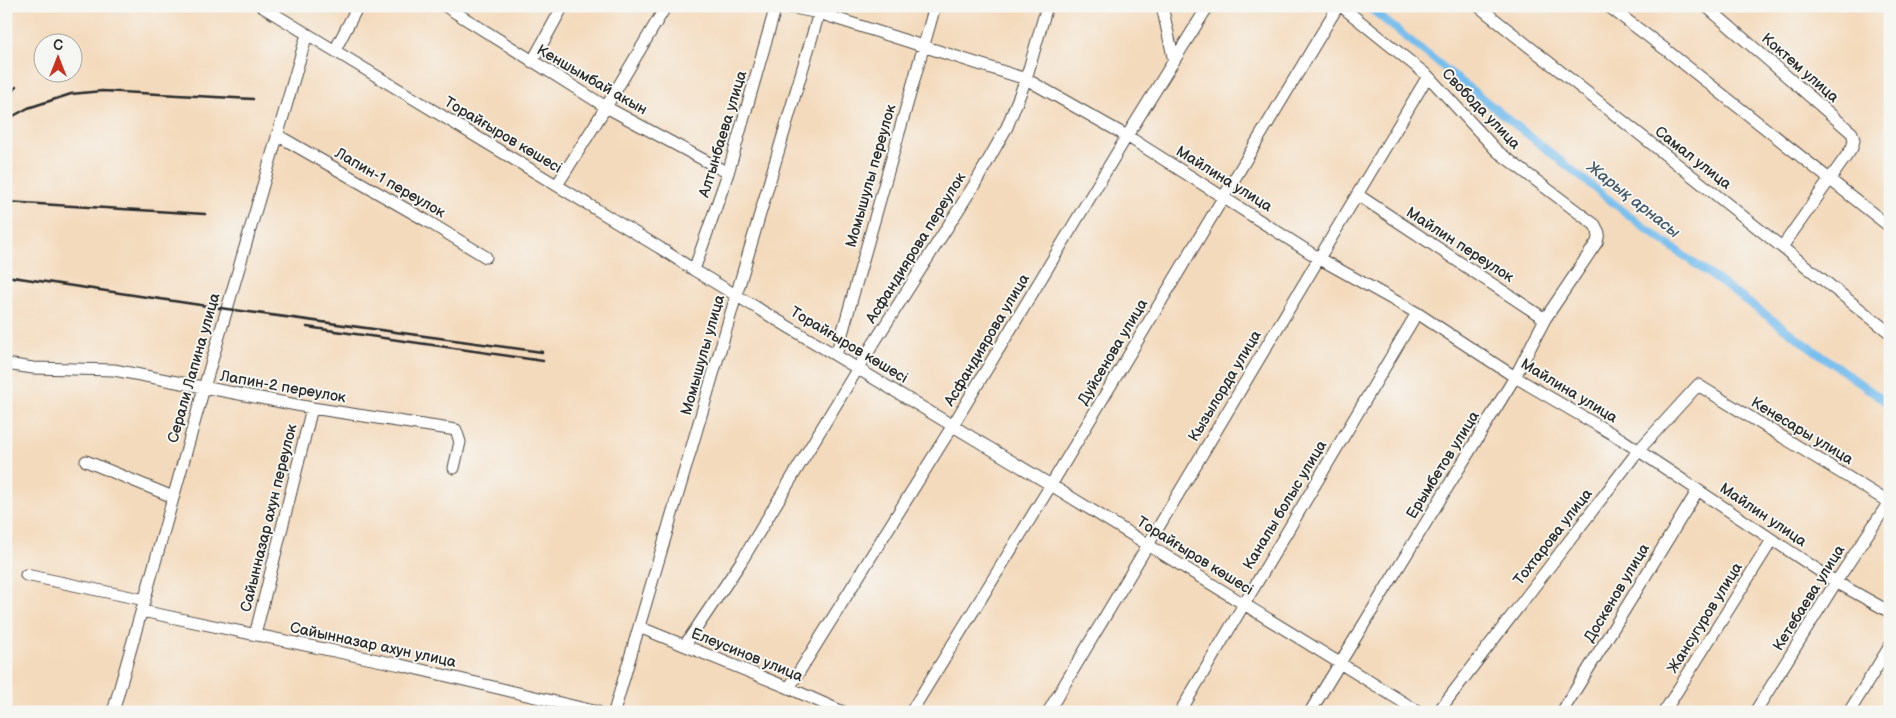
<svg xmlns="http://www.w3.org/2000/svg" width="1896" height="718" font-family="'Balsamiq Sans',sans-serif">
  <style>
    .lines { fill: none; stroke-linecap: round; stroke-linejoin: round }
    .canal { stroke: #76beee; stroke-width: 8 }
    .minor-casing { stroke: #494541; stroke-width: 13 }
    .minor { stroke: #fff; stroke-width: 11 }
    .rail { stroke: #2b2b2b; stroke-width: 2.5 }
    .labels { text-anchor: middle; dominant-baseline: central; stroke-width: 4; stroke-linejoin: round; paint-order: stroke }
    .street-label { font-size: 15px; fill: #2b2b2b; stroke: #f6f6f2 }
    .water-label { font-size: 16px; font-style: italic; fill: #425766; stroke: #f6f6f2 }
  </style>
  <rect width="100%" height="100%" fill="#f6f6f2"/>
  <filter id="ink" filterUnits="userSpaceOnUse"><feTurbulence type="fractalNoise" baseFrequency=".02" numOctaves="2"/><feDisplacementMap in="SourceGraphic" scale="10" xChannelSelector="R" yChannelSelector="G"/><feConvolveMatrix kernelMatrix="1 2 1 2 8 2 1 2 1" color-interpolation-filters="sRGB"/></filter>
  <filter id="wash" filterUnits="userSpaceOnUse"><feTurbulence type="fractalNoise" baseFrequency=".0096" numOctaves="4" result="noise"/><feDisplacementMap in="SourceGraphic" scale="20" xChannelSelector="R" yChannelSelector="G"/><feGaussianBlur stdDeviation="1.12" result="paint"/><feColorMatrix in="noise" values="0 0 0 0 0 0 0 0 0 0 0 0 0 0 0 0 0 1.4 0 .05"/><feComposite in="paint" operator="in"/></filter>
  <g filter="url(#wash)">
    <rect width="100%" height="100%" fill="#f4dabc"/>
    <g class="lines">
      <path class="canal" d="M1367,6l269,215 254,184"/>
    </g>
  </g>
  <g filter="url(#ink)">
    <g class="lines">
      <g class="minor-casing">
        <path id="minor" d="M261,6l399,242 34,22 357,215 368,227
          M445,6l161,101 122,66
          M784,6l35,7 207,66 101,57 193,123 97,54 98,64 106,62 215,143 54,30
          M1162,6l12,55
          M1478,6l412,327
          M1608,6l57,43 225,178
          M1706,6l146,127 2,7 -2,8 -70,99
          M335,50l23,-44
          M532,62l31,-56
          M277,135l150,86 59,36
          M557,185l49,-78 60,-101
          M1358,195l187,124
          M694,270l34,-97 48,-167
          M836,355l99,-349
          M6,364l27,4 81,2 198,38 144,22 4,12 -6,26
          M86,461l87,36
          M26,575l119,25
          M142,611l259,54 197,47
          M639,627l150,61 54,24
          M255,635l57,-227
          M685,645l56,-83 117,-194 118,-186 31,-55 19,-48 21,-73
          M789,688l164,-263 174,-289 81,-130
          M113,712l91,-324 103,-354
          M614,712l207,-706
          M911,712l140,-227 287,-479
          M1048,712c126,-213 255,-424 380,-636
          M1180,712l237,-399
          M1310,712l205,-335 30,-58 52,-77 2,-9 -4,-8 -98,-74 -69,-75 -87,-70
          M1438,712l200,-261 60,-66 192,118
          M1562,712l136,-222
          M1664,712l108,-172
          M1755,712l81,-130 53,-80
          M1849,712l41,-66"/>
      </g>
      <use href="#minor" class="minor"/>
      <path class="rail" d="M6,98l10,-11
        M6,120l22,-12 43,-14 31,-3 151,8
        M6,202l199,12
        M6,276l221,33 315,43
        M307,327l236,34"/>
    </g>
  </g>
  <g class="labels">
    <g class="street-label">
      <text transform="translate(1800 68) rotate(41)">Коктем улица</text>
      <text transform="translate(592 80) rotate(30)">Кеншымбай акын</text>
      <text transform="translate(1481 109) rotate(46)">Свобода улица</text>
      <text transform="translate(723 134) rotate(-73)">Алтынбаева улица</text>
      <text transform="translate(503 135) rotate(31)">Торайғыров көшесі</text>
      <text transform="translate(1693 158) rotate(38)">Самал улица</text>
      <text transform="translate(871 176) rotate(-74)">Момышулы переулок</text>
      <text transform="translate(1224 179) rotate(32)">Майлина улица</text>
      <text transform="translate(390 183) rotate(30)">Лапин-1 переулок</text>
      <text transform="translate(1460 245) rotate(33)">Майлин переулок</text>
      <text transform="translate(916 248) rotate(-58)">Асфандиярова переулок</text>
      <text transform="translate(987 340) rotate(-59)">Асфандиярова улица</text>
      <text transform="translate(849 345) rotate(31)">Торайғыров көшесі</text>
      <text transform="translate(1113 352) rotate(-59)">Дуйсенова улица</text>
      <text transform="translate(703 355) rotate(-74)">Момышулы улица</text>
      <text transform="translate(194 368) rotate(-74)">Серали Лапина улица</text>
      <text transform="translate(1225 386) rotate(-59)">Кызылорда улица</text>
      <text transform="translate(283 387) rotate(10)">Лапин-2 переулок</text>
      <text transform="translate(1569 391) rotate(31)">Майлина улица</text>
      <text transform="translate(1802 431) rotate(31)">Кенесары улица</text>
      <text transform="translate(1443 465) rotate(-58)">Ерымбетов улица</text>
      <text transform="translate(1285 505) rotate(-59)">Каналы болыс улица</text>
      <text transform="translate(1763 515) rotate(34)">Майлин улица</text>
      <text transform="translate(269 518) rotate(-76)">Сайынназар ахун переулок</text>
      <text transform="translate(1553 537) rotate(-52)">Тохтарова улица</text>
      <text transform="translate(1195 556) rotate(32)">Торайғыров көшесі</text>
      <text transform="translate(1617 593) rotate(-59)">Доскенов улица</text>
      <text transform="translate(1809 598) rotate(-58)">Кетебаева улица</text>
      <text transform="translate(1705 618) rotate(-58)">Жансугуров улица</text>
      <text transform="translate(373 645) rotate(12)">Сайынназар ахун улица</text>
      <text transform="translate(747 655) rotate(22)">Елеусинов улица</text>
    </g>
    <g class="water-label">
      <text transform="translate(1633 200) rotate(38)">Жарық арнасы</text>
    </g>
  </g>
  <rect width="1896" height="718" fill="none" stroke="#f6f6f2" stroke-width="25"/>
  <g transform="translate(58 58)"><circle r="24" fill="#f6f6f2" stroke="#a5a5a2"/>
  <path d="M0-4L9 19L0 12L-9 19Z" fill="#c8321e"/>
  <text y="-8" font-size="14" font-weight="bold" text-anchor="middle" fill="#2b2b2b">С</text>
  </g>
</svg>
